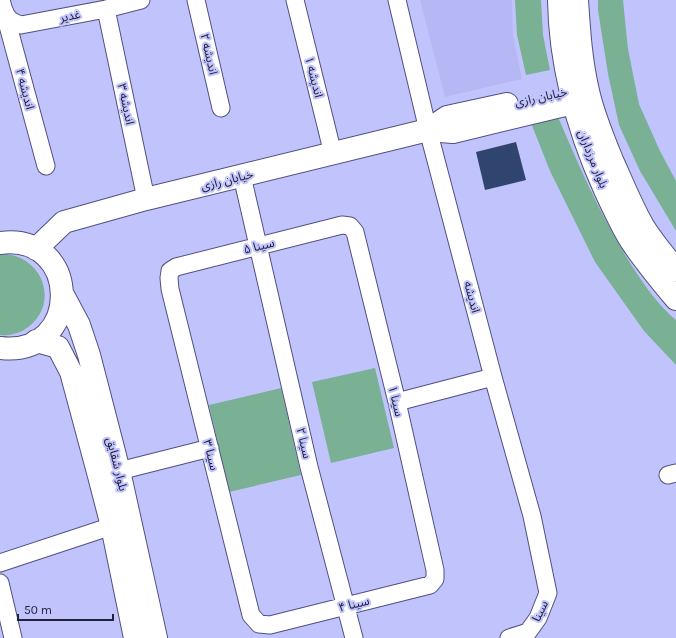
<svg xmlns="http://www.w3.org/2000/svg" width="676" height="638" font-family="Karla,'Noto Sans Arabic',sans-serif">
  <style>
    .built { fill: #b5b8f5 }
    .green { fill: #7ab195 }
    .building { fill: #2f4570 }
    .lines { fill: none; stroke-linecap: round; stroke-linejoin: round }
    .minor-casing { stroke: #505181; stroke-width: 19 }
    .major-casing { stroke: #505181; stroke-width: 24 }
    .minor { stroke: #fff; stroke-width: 17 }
    .major { stroke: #fff; stroke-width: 22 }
    .labels { text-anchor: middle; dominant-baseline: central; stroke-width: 4; stroke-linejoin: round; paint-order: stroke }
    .street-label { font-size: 12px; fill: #202136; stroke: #c1c4fc }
  </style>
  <rect width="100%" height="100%" fill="#c1c4fc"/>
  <path class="built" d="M420,0h92l1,35 9,44 -77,18z"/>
  <path class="green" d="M515,0h26l2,35 7,35 -24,5 -9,-40z
    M598,0h25l5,49 11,55 21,47 16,30v50l-36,-60 -21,-46 -11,-51 -10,-64z
    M558,117c22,51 44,102 74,149 13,20 26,39 44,54v45l-32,-34 -49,-69 -45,-91 -19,-48z
    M0,254c44,-1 62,53 24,76 -7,4 -16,6 -24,5z
    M375,368l19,80 -63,15 -19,-81z
    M281,388l20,87 -72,17 -20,-87z"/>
  <path class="building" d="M516,142l10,38 -41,10 -9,-38z"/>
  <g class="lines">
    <g class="minor-casing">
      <path id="minor" d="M1,0l45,166
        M196,0l25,108
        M295,0l38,154
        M397,0l31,130 65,247 39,139 16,77 -10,25 -10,14 -19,6
        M106,9l40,190
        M4,10c3,9 8,12 17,15l85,-16 35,-9
        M242,176l67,291 45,171
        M342,225l8,1 5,6 42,170 38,168v9l-5,6 -160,40 -11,-1 -8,-9 -81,-326 -1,-11 1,-7 6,-4z
        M397,402l96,-25
        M119,471l91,-23
        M668,475l8,-2
        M0,563l112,-37
        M0,583l13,55"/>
    </g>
    <g class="major-casing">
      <path id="major" d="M559,0c1,67 19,130 46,190 8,17 16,35 26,51 14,21 29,39 45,58
        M577,0c2,31 4,61 11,91 5,23 15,47 24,69 10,22 19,45 31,66 10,16 22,30 33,44
        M428,130l19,-13 60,-13
        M0,243c82,-11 83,115 0,105
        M36,249l28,-27 82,-23 282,-69 25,2 120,-29 15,-11
        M63,295l16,30 10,30 30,116 37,167
        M36,341l22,6 13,25 28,104 13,50 23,112"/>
    </g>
    <use href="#minor" class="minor"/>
    <use href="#major" class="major"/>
  </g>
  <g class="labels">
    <g class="street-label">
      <text transform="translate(70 16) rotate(-11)">غدیر</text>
      <text transform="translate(209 54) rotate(77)">اندیشه ۲</text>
      <text transform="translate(314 77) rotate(76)">اندیشه ۱</text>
      <text transform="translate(25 89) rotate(75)">اندیشه ۴</text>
      <text transform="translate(541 97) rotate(-12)">خیابان رازی</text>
      <text transform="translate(126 104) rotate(78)">اندیشه ۳</text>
      <text transform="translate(593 159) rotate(68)">بلوار مرزداران</text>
      <text transform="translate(227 180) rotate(-14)">خیابان رازی</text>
      <text transform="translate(259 246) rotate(-14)">سینا ۵</text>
      <text transform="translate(472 297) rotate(75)">اندیشه</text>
      <text transform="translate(396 401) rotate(77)">سینا ۱</text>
      <text transform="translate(304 443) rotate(77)">سینا ۲</text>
      <text transform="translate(211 455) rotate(76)">سینا ۳</text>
      <text transform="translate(117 464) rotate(76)">بلوار شقایق</text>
      <text transform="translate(354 604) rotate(-14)">سینا ۴</text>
      <text transform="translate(540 611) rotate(-64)">سینا</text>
    </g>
  </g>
  <path d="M18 614v6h95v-6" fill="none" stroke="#202136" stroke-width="2"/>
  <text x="24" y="614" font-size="12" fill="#202136" stroke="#c1c4fc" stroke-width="3" paint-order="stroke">50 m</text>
</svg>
